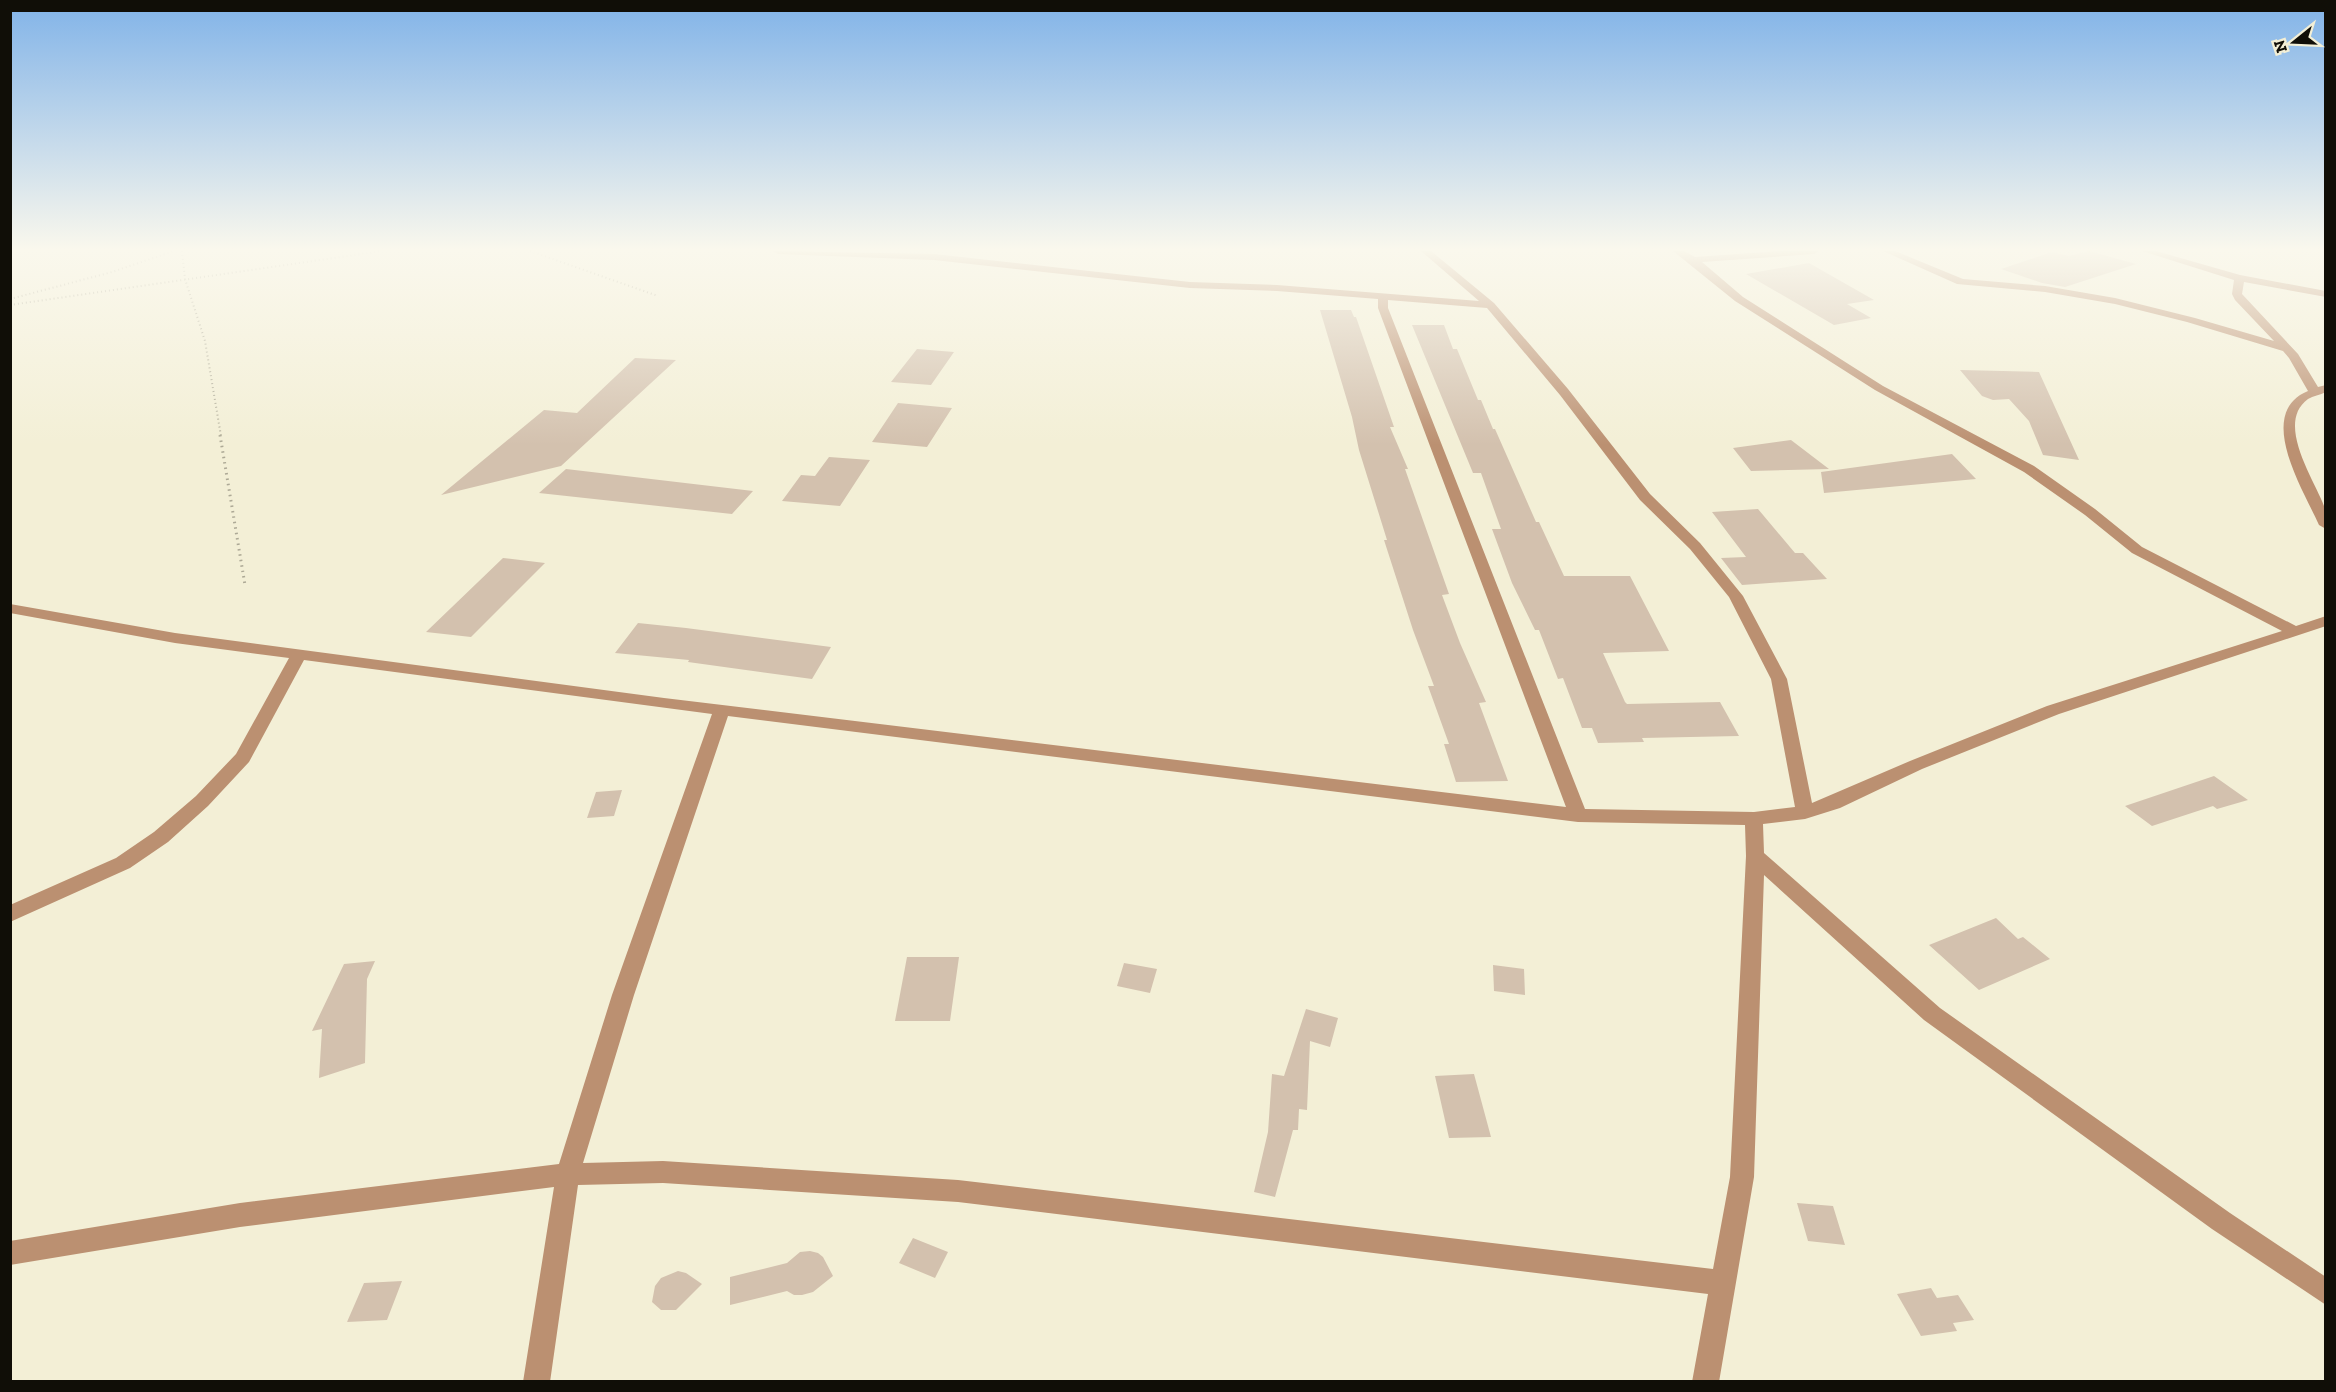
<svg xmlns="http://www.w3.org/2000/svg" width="2336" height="1392" font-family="'Zilla Slab',serif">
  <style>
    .building { fill: #d3c1ae }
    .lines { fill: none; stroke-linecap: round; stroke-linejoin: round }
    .path-far1 { stroke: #ada996; stroke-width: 2; stroke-dasharray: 1 3; stroke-linecap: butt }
    .path { stroke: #ada996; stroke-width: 3; stroke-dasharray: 1.5 4; stroke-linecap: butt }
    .minor { fill: #bb9071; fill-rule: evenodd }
  </style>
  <rect width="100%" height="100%" fill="#f3efd6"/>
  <path class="building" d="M2089,251l47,13 -71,23 -23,-4 -41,-14 51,-17 17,4z
    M1809,263l65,37 -27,4 24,14 -37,7 -88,-51z
    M1320,310h31l3,7h2l38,110h-4l18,42h-3l44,125 -7,1 18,48 26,59 -7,1 29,78 -52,1 -12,-38h5l-21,-58h6l-21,-56 -29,-90h3l-28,-90 -7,-33z
    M1412,325h32l9,24h4l21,51h3l12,29h2l41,93h3l25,54h66l39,75 -66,2 22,49 2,2 93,-2 19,34 -97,2 2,4 -46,1 -6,-15h-10l-19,-50 -5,1 -19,-49h-4l-23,-47 -20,-54h9l-20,-56h-8z
    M917,349l37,3 -23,33 -40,-3z
    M635,358l41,2 -115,106 -120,29 103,-85 33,3z
    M1960,370l79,2 40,88 -36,-5 -14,-34 -20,-22 -16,1 -11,-4z
    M898,403l54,5 -25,39 -55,-5z
    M1791,440l38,29 -78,2 -18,-23z
    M1952,454l24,25 -152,14 -3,-21z
    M829,457l41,3 -30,46 -58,-5 19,-26 14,1z
    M566,469l187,22 -21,23 -193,-21z
    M1758,509l37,44h8l24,26 -85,6 -21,-27 25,-1 -34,-45z
    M503,558l42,5 -74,74 -45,-5z
    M638,623l48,5 145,19 -19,32 -124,-17 1,-2 -74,-7z
    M2214,776l34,24 -31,9 -4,-3 -61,20 -27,-20z
    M622,790l-8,26 -27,2 9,-26z
    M1996,918l22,21 5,-2 27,22 -71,31 -50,-45z
    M907,957h52l-9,64h-55z
    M375,961l-8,18 -2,84 -46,15 3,-49 -10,2 32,-67z
    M1124,963l33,6 -7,24 -33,-7z
    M1493,965l31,4 1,26 -31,-4z
    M1306,1009l32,9 -8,29 -20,-6 -3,69 -8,-1 -1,21h-5l-18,67 -21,-5 14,-60 4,-58 12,2z
    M1474,1074l17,63 -42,1 -14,-62z
    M1797,1203l36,3 12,39 -37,-4z
    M913,1238l35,14 -13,26 -36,-15z
    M810,1251l8,2 5,4 10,19 -20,16 -11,3h-8l-7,-4 -57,14v-28l57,-14 13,-11z
    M678,1271l8,2 16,11 -26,26h-15l-9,-8 3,-16 6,-8z
    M402,1281l-15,39 -40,2 17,-39z
    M1931,1288l6,10 21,-3 16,25 -21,3 4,8 -36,5 -24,-42z"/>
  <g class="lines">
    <path class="path-far1" d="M182,251l3,28 20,62 16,95
      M530,251l128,45
      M10,299l102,-27 62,-21
      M10,305l372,-54"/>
    <path class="path" d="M220,435l25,150"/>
    <path class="minor" d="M773,251l161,3 256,28 87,3 202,16 -58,-50h10l63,52 74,86 82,105 50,49 43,53 44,83 25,124 98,-42 137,-55 235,-75 -150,-78 -47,-38 -61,-43 -149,-82 -140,-89 -62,-50h11l11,6 86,-6h38l-5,3 -112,8 41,35 140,89 151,80 61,43 47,38 154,79 30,-10v10l-267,88 -137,55 -82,39 -35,11 -42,5 1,29 176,155 290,205 96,64v28l-114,-76 -288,-209 -160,-145 -10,302 -35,205h-27l16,-88 -750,-92 -295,-19 -85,2 -28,197h-27l31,-195 -314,40 -230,38v-24l230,-38 319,-39 53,-169 100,-281 -408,-54 -55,102 -41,44 -40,36 -38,26 -120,54v-17l106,-47 38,-26 42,-36 40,-42 53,-96 -114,-15 -165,-30v-9l165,29 489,65 902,109 -188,-499v-9l-101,-8 -87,-3 -256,-28 -156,-6zM1388,300l99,8 73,87 80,105 50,49 39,48 42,82 24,128 -41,5 -169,-3 -197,-501zM728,716l850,106 167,3 1,31 -16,321 -17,92 -755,-89 -295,-19 -80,2 51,-168z
      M1883,251h12l68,28 82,7 70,12 80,20 79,23 -39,-41 -3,-6 2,-14 -92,-29h14l84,24 86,16v6l-82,-15 -2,12 56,60 20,33 8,-2v7c-6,3 -13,4 -18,7 -33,24 6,80 16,107 3,7 2,16 2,23l-7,-4c-15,-34 -65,-112 -11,-134l-19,-33 -6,-7 -96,-29 -72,-18 -70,-12 -88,-8z"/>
  </g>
  <linearGradient id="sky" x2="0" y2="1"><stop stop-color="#81b3e8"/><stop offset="0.56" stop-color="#faf8ed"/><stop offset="1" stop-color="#faf8ed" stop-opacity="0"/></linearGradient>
  <rect width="2336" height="445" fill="url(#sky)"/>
  <rect width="2336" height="1392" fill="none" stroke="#100e07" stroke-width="24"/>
  <g transform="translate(2294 42) rotate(252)" stroke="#f3efd6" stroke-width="4.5" paint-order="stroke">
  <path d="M0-4.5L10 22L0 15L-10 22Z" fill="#100e07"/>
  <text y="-9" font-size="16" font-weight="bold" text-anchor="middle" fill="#100e07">N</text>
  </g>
</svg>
